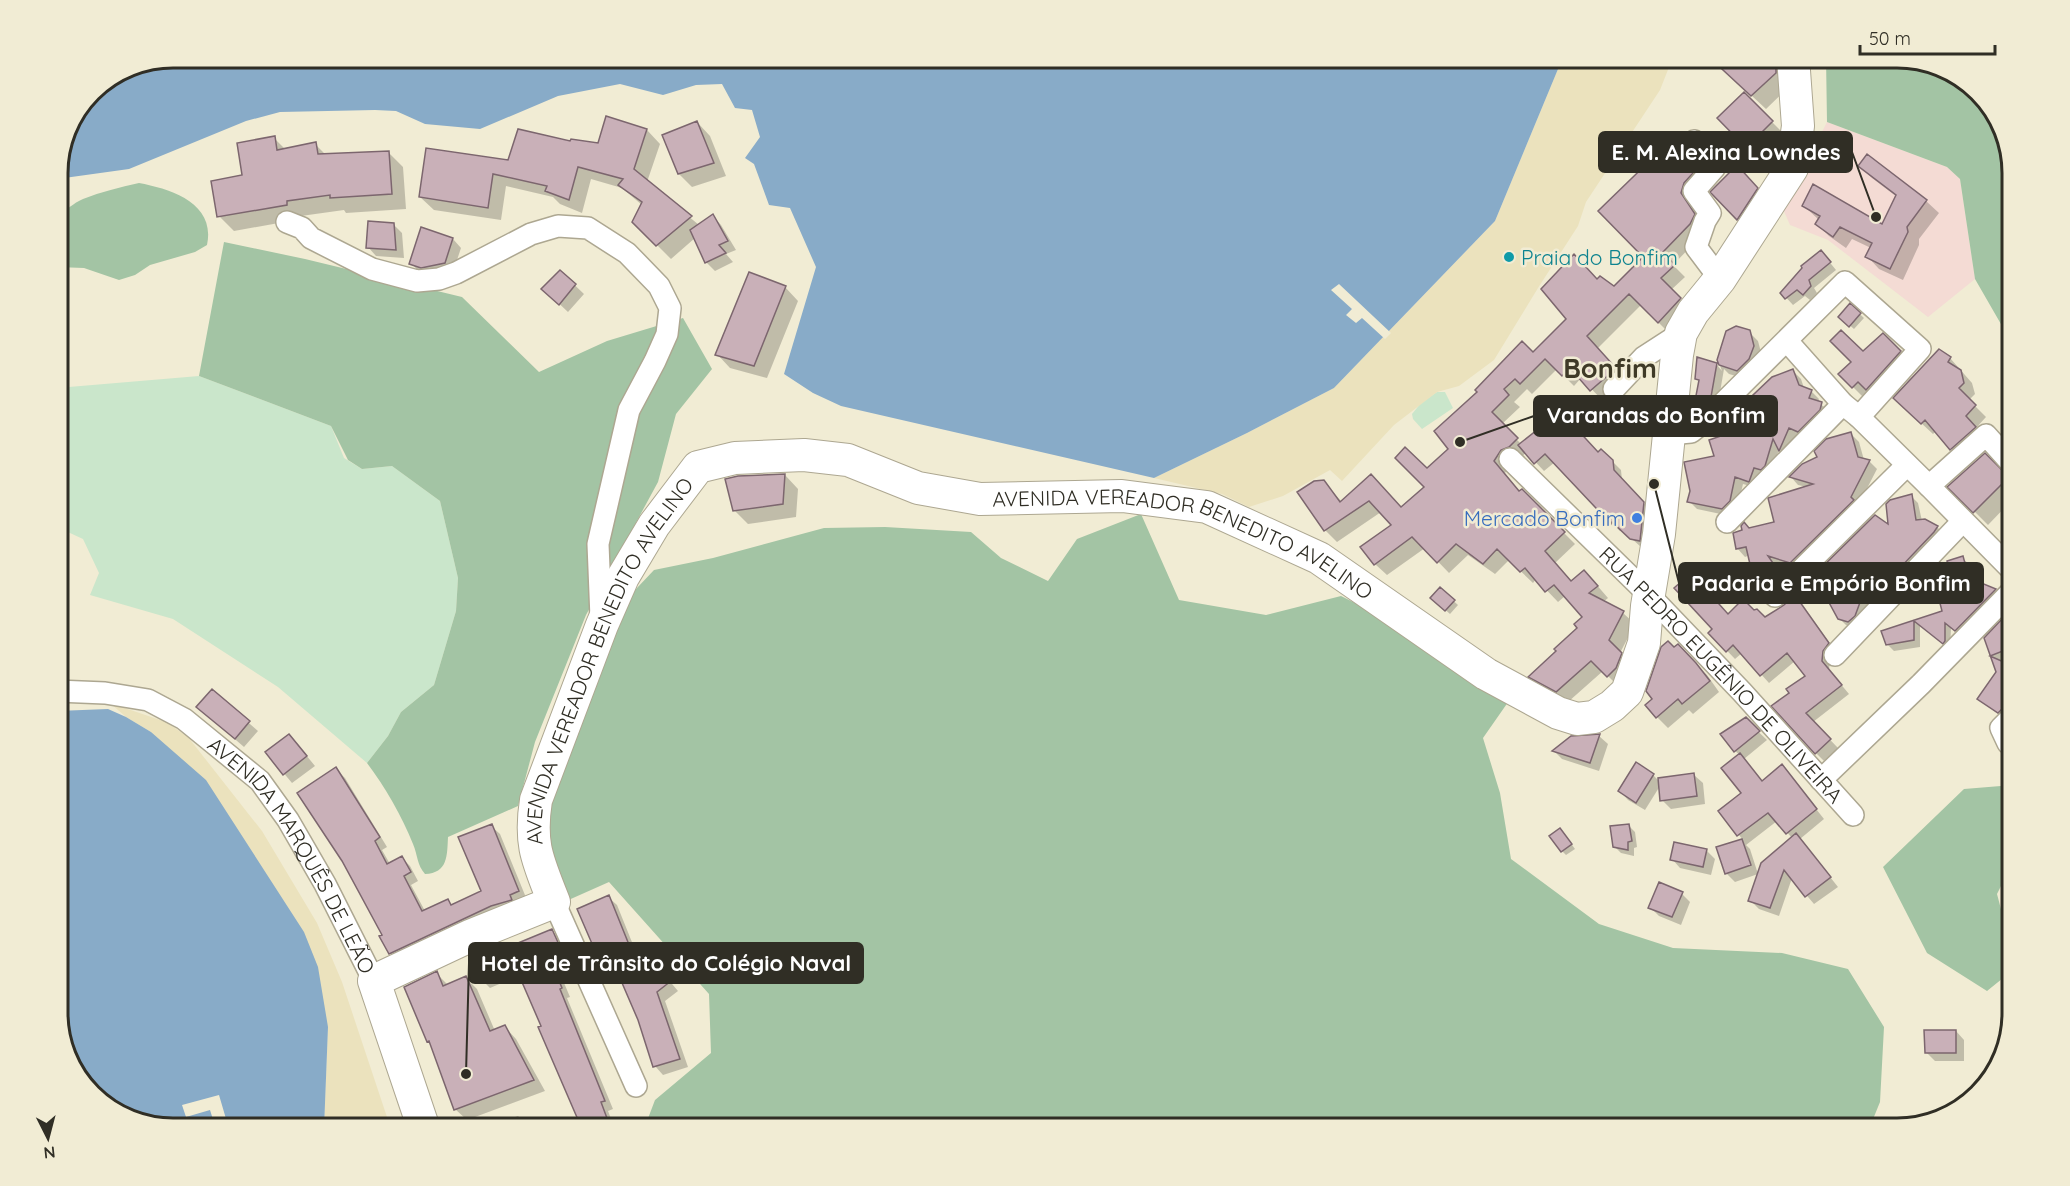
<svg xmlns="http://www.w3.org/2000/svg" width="2070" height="1186" font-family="Quicksand,sans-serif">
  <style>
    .education { fill: #f4dbd4 }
    .green { fill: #cae6cb }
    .forest { fill: #a3c4a4 }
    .sand { fill: #ebe2bd }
    .water { fill: #88abc8 }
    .pier { fill: #f1ecd4 }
    .shadow { fill: #0003 }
    .building { fill: #c9b0b8; stroke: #7c666e; stroke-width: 1.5 }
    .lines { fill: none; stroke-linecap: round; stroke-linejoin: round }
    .minor-casing { stroke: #ada791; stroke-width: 24 }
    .secondary-casing { stroke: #ada791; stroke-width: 34 }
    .minor { stroke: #fff; stroke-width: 21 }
    .secondary { stroke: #fff; stroke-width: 32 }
    .culture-dot { fill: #0f9aa8; stroke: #f1ecd4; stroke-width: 2 }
    .shop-dot { fill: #3f7fe0; stroke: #f1ecd4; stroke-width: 2 }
    .labels { text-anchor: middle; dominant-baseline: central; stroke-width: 5; stroke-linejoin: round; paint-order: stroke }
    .culture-label { font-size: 21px; fill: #0d838f; stroke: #f1ecd4; text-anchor: start }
    .shop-label { font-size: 21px; fill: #366cbe; stroke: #f1ecd4; text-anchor: end }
    .street-label { font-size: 21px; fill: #302e25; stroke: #f1ecd4 }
    .district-label { font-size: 27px; font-weight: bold; fill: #3f3a27; stroke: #f1ecd4 }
    .rim { fill: none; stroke: #302e25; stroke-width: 3 }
    .leader { fill: none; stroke: #302e25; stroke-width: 2 }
    .callout-dot { fill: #302e25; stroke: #f1ecd4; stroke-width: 2 }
    .callout { fill: #302e25; stroke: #302e25; stroke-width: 2 }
    .callout-label { font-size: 22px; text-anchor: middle; font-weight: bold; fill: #fff }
  </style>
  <rect width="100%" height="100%" fill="#f1ecd4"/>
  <path class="education" d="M1827,122l120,45 13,12 15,100 -47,38 -100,-77 -38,-15 -7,-16z"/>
  <path class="green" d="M199,376l132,50 13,32 18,11 30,-3 48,35 18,77 -2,33 -22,74 -33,27 -13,24 -21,27 -89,-76 -105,-68 -83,-24 9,-22 -16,-34 -26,-12v-139z
    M1437,392h8l8,16 -31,21 -9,-10 -1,-5 9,-11z"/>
  <path class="forest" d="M1826,57h71l58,15 39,37 19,56v180l-38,-66 -15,-100 -13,-12 -120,-45z
    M139,183c32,6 77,20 68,62l-12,7 -45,13 -15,10 -16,5 -35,-12 -27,-1v-54c10,-2 16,-10 26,-14 18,-7 37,-12 56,-16z
    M224,242l81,17 157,38 77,75 68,-31 76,-23 29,51 -36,45 -18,68 -72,133 -51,127 -17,64 -70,31c-1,19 0,36 -23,37 -8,-9 -7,-18 -12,-30 -11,-28 -28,-57 -46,-81l21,-27 13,-24 33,-27 22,-74 2,-33 -18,-77 -48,-35 -30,3 -14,-9 -17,-34 -132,-50z
    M1141,514l38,86 87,15 75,-19 179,89 -37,53 17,55 11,66 88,65 74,24 109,5 66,16 36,58 -4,75 -11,27h-1225l11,-29 56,-47 -2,-59 -100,-112 -54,24 -20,-54 67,-227 52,-55 59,-12 111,-30 61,-1 86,5 30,26 47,23 29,-42z
    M2013,785v77l-16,32 16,61v15l-26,21 -60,-38 -44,-86 81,-78z"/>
  <path class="sand" d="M1563,57h110l-13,33 -74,112 -8,24 -40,62 -44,72 -35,26 -22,6 -43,33 -52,56 -12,-11 -47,26 -34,11 -27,-13 -68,-16 93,-45 87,-45 161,-167z
    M110,703l56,19 22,15 74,94 55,92 25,59 49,147h-67l4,-102 -177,-295 -25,-15z"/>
  <path class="water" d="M173,57h1390l-68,164 -161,167 -87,45 -93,45 -313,-72 -28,-13 -29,-19 32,-107 -26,-59 -21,-3 -15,-41 -9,-6 15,-21 -8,-27 -17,-2 -13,-24 -26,1 -33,10 -43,-11 -62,12 -78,33 -55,-5 -29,-13 -21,-1 -95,2 -34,9 -117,48 -72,10v-14l34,-74 38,-25z
    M108,709l18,8 25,15 55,48 98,152 14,35 10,60 -4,102h-151l-58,-15 -42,-43 -16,-50v-310z"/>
  <path class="pier" d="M1339,284l52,49 -6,6 -23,-21 -6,5 -10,-8 6,-6 -21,-19z
    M219,1095l10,34h-13l-6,-19 -24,7 -4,-12z"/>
  <path class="shadow" d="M1710,57h63l14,14 2,16 -23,22z
    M1744,94l41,41 -10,11 12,12 -15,14 -52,-54z
    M697,122l13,14 16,40 -34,11 -13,-13z
    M647,130l13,14 -13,38 52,43 14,-9 8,9 15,25 -10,4 7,8 -18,9 -9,-9 -11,-24 -24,21 -37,-37 8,-17 -20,-17 -31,-9 -9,34 -22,-9 -7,-7 -47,-11 -5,34 -67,-10 -14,-13 89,-36 62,-18 28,2z
    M274,138l12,12 29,-6 11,11 62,-3 15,15 3,42 -60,4 -2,-3 -43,6v3l-67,12 -15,-15 25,-39z
    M1666,147l37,38 -11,20 13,21 -4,10 -28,29 12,12 -14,13 20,21 -21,23 -29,-29 -43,43 27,31 -1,4 -21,18 -22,-23 -7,8 -17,-17 -25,25 -5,-5 -13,13 6,5 -18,17 19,20 45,-33 19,22 -4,3 18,18 13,7 9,9 1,10 30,32 -4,37 -7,-2 -19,-17 -2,1 -65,-69 -11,9 -18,-19 -5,6 -8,3 -8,12 15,19 2,-1 53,53 -20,19 17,19 23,1 13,15 -5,4 20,11 12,11 -15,29 12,13 -13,21 -16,-16 -35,31 -26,-14 -11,-11 48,-49 5,-11 -19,-21 -7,6 -22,-23 -3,4 -24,-23 -14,14 -27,-19 -19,18 -24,-25 -38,27 -12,-11 18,-39 -12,-13 -44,30 -12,-12 -26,-37 25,-11 18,20 29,-26 30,33 25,-22 1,-16 24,-22 82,-95 35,-35 30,-39 16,8 32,-31z
    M1860,166l66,35 13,12 -20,26v6l-16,35 -24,-11 -12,-13 4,-8 -19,-9 -6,9 -17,-12 -12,-12 2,-4 -15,-14 78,20 15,-29 -25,-19z
    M1750,180l20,22 -19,30 -39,-40z
    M393,224l9,9 2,25 -28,-2 -8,-9z
    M422,229l31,10 8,9 -8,24h-34l-8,-9z
    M1827,259l9,11 -22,18 3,5 -7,7 -5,-4 -12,9 -11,-12z
    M561,272l23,22 -16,18 -16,-15z
    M785,287l13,14 -31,77 -37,-10 -13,-14z
    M1850,305l14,13 -10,11 -14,-12z
    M1749,332l9,9 4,15 -16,23 -17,-5 -5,-5 -6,35 -16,9 -7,-8 5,-23 -4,-4 21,-13 5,6 -4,-11z
    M1883,335l29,29 -47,35 -25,-25z
    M1950,358l22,25 3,11 -6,6 17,17 -10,11 10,11 -24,21 -26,-29 -3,3 -27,-25z
    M1793,371l8,8 3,9 7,3 8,8 -1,3 11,9 -23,28 -9,-4 -10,22 -8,-8 -7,24 -15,15 -14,-4 -6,25 -7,7 -33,-7 -8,-8 27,-44 45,-33 -18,-3 -7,-8z
    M1851,434l8,8 5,18 5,1 8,8 -19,37 -59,64 -26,-8 14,20 -7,7 -18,-8 -8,-9 -4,-17 -5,2 -8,-9 13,-18 26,-7 31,-36 -9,-2 -7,-8z
    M1985,455l28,28v16l-25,26 -38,-38z
    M785,475l13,14 -2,28 -48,7 -14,-14z
    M1911,496l7,7 4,18 15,6 7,7 -68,63 -4,-4 -10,30 -6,6 -10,-4 -7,-7 51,-91z
    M1962,558l7,6 5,17 21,9 7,7 -39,39 -12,-8 -1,21 -30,-24v22l-26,4 -7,-7 -4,-12 61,-20 9,-36z
    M1440,589l18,16 -8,9 -18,-16z
    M1795,597l8,8 33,47 -6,8 -1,10 20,24 -36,28 25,26 -14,13 -8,-8 -25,-60 16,-17 -12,-15 -26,22 -27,-30 -7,6 -25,-26 19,-18 36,3 19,-11z
    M2013,617v42l-11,4 11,5v48l-6,5 -28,-22 19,-27 -13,-33z
    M1678,646l29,29 12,17 -26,22 -4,-4 -21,18 -11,-11 -2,-18 19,-50z
    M212,691l46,40 -14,16 -37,-32z
    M1745,719l22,21 -23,19 19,23 19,-16 42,53 -24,20 38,48 -24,17 -22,-26 -13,38 -20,-7 -9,-9 42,-62 -15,-17 -31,24 4,4 8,25 -23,8 -9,-9 -8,-25 25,-8 -23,-29 23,-18 -3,-38 -5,-4z
    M1599,736l9,8 -9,27 -37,-12 -8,-8z
    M297,744l18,22 -23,17 -25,-30z
    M336,769l9,9 42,69 -5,3 8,14 12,-6 8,8 8,15 -7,4 14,26 23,-11 5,6 30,-14 8,-66 9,8 27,66 -128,62 -9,-9 -6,-18z
    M1653,775l5,5 36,-5 9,8 2,21 -34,5 -9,-9 -2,-14 -15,24 -17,-10 -8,-9z
    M1628,825l7,7 2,15 -3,1v8l-13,-3 -7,-7z
    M1564,834l11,15 -9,6 -4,-4z
    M1706,850l9,9 -4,16 -31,-7 -8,-9z
    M1682,894l8,8 -9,23 -22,-9 -9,-9z
    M608,897l9,8 25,62 3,-2 6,7 16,6 11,13 -13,10 23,66 -25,8 -8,-9 -16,-47 -17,-41 -9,4 -8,-9z
    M552,931l8,8 8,17 -12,4 3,11 11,26 -3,1 46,111 -5,2 7,18h-37l4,-3 -61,-151 -31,13 -8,-8 -8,-17z
    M436,973l12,12 17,-8 12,12 18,42 10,-4 11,12 29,52 -78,29 -12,-11 -22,-63 -5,-5z
    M1956,1031l8,9v21h-29l-9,-9z
    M518,1116l9,9 1,4h-48z"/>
  <path class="building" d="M1709,57h59l8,9v7l-25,23z
    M1744,92l29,29 -10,10 11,13 -16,16 -41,-42z
    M606,116l41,13 -13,40 58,47 -36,30 -24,-24 10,-20 -24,-17 5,-6 -45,-12 -9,33 -24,-9 2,-5 -54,-12 -5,34 -69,-11 7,-49 82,12 10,-31 52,12 1,-2 27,4z
    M697,121l17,42 -36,11 -16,-39z
    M275,136l2,14 39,-8 2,12 71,-3 3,43 -62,4v-3l-43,6v4l-70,12 -6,-36 31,-6 -5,-32z
    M1666,145l27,28 -9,10 -3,10 14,21 -5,10 -27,28 12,13 -14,13 20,20 -23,25 -29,-29 -42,42 28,31 -3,2 1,2 -23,20 -20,-23 -8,8 -17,-17 -25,25 -5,-5 -11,10 5,6 -17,17 26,26 -9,9 -8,3 -7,11 25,30 3,-2 43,43 -20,19 26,30 13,-11 14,16 -9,7 35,18 -15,29 13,13 -6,15 -9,9 -16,-16 -35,31 -28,-15 28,-26 -2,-2 23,-21 -3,-4 8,-7 -28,-32 -9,7 -20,-24 -5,4 -23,-23 -14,15 -27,-20 -19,19 -25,-26 -38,28 -14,-18 31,-22 -22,-24 -45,30 -27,-39 17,-11 10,-1 16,22 31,-28 30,33 23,-20 -29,-29 10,-11 22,21 21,-19 -14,-18 43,-39 -2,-2 47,-49 11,11 33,-33 -25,-30 33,-35 23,25 3,-3 14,10 29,-29 -45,-46z
    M1867,154l60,46 -20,27 1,5 -18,37 -25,-12 7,-14 -32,-16 -7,10 -18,-13 5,-8 -18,-10 11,-22 69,40 14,-29 -38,-29z
    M1737,165l21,23 -21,32 -27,-28z
    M713,214l15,27 -9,4 7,8 -21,10 -15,-33z
    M368,221l26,2 2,27 -30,-2z
    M421,227l32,11 -8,25 -24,5 -12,-4z
    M1821,250l10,12 -22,18 2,6 -8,9 -6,-5 -12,9 -5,-6 22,-25 -1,-2z
    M560,270l16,14 -17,21 -18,-16z
    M749,272l37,14 -32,80 -39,-11z
    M1850,303l11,10 -12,14 -11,-10z
    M1736,326l14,4 4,16 -5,13 -12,12 -18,-6 -2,-5 9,-29z
    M1841,330l22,21 20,-18 18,18 -35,39 -8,-8 -6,6 -14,-14 13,-12 -21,-21z
    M1939,349l12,8 -3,5 13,8 3,13 -5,5 17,17 -10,11 10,11 -26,23 -25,-30 -4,4 -28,-26z
    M1697,357l20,6 -6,34 -10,10 -7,-1 5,-26 -4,-1z
    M1793,369l6,16 13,5 -3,8 13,4 -2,8 -22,22 -9,-4 -10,23 -6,-12 -8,27 -4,4 -7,-2 -5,14 -14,-5 -5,24 -8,8 -35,-7 3,-11 -6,-29 30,-6 -5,-16 59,-20 -34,-7 38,-36z
    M1557,400l20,23 -3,3 24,26 3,-3 12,11 1,10 30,32 -4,39 -10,-2 -18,-17 -1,2 -66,-70 -11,10 -16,-19 24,-19 -6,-7z
    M1851,432l7,25 12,3 -19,37 3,3 -64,63 -22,-7 12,17 -9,9 -19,-9 -6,-26 -10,2 -3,-16 9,-3 -1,-4 3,-4 5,6 25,-6 -6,-24 45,-14 -24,-7 13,-13 15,-7 -3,-6 12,-12z
    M1985,453l24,24 -36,36 -26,-26z
    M785,474l-2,30 -50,7 -8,-32 13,-3z
    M1912,494l4,26 9,-1 13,7 -4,6 -35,37 -3,-1 -2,7 -8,8 -5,-2 -5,12 -9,-3 -1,-4 -11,30 -7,6 -10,-3 -24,-44 61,-60 13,9 -2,-20 4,-4z
    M1963,556l6,22 27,11 -41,42 -10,-8v18l-2,3 -29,-23v19l-28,5 -5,-14 61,-20 -8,-31 17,-5 -4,-14z
    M1691,573l37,41 15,-15 11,11 3,-1 8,8 19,-12 11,-10 34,48 -6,8 -1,10 20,24 -36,28 25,26 -16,15 -44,-48 18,-13 -3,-4 19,-13 -18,-23 -27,23 -27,-31 -7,7 -18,-19 4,-4 -38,-41z
    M1440,587l15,13 -10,11 -15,-13z
    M2013,615v32l-23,9 23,10v32l-15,15 -21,-14 19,-27 -12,-34 18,-19z
    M1668,641l6,6 4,-3 18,19 14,18 -28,23 -4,-5 -22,19 -11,-13 7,-6 -6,-8 15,-44z
    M212,689l38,32 -15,18 -39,-32z
    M1746,717l14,14 -26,21 -14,-18z
    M289,734l18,22 -24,19 -18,-23z
    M1600,734l-10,29 -38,-12 19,-15z
    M1740,753l22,28 20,-17 35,45 -31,25 -18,-21 -31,23 -19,-25 23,-18 -20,-25z
    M1636,762l18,12 -18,29 -18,-12z
    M336,767l44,70 -5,4 12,23 15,-8 9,16 -7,4 18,35 26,-12 3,6 30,-14 -23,-54 34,-13 27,67 -9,4 2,5 -21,6 -102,48 -10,-18 3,-1 -40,-74 -45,-68z
    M1694,773l3,23 -37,5 -2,-23z
    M1629,824l3,17 -4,1v8l-15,-3 -3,-21z
    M1560,828l12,16 -11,8 -12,-16z
    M1796,833l35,44 -26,20 -21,-27 -14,38 -22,-7 13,-38z
    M1742,839l9,26 -26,9 -9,-27z
    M1674,842l33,7 -4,18 -33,-7z
    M1659,882l24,10 -11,25 -24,-9z
    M609,895l29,72 7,-3 3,7 11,-4 12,14 -14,11 23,67 -27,8 -15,-47 -22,-51 -12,5 -12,-27 1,-1 -16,-37z
    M552,929l8,18 -11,5 2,9 11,27 -2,1 45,112 -4,1 10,27h-29l-44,-102 3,-1 -26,-60 -35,14 -8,-18z
    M437,971l6,15 23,-10 24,55 15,-6 29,55 -80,30 -25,-69 -2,1 -23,-55z
    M1924,1030h32v23h-31z"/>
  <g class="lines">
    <g class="minor-casing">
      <g id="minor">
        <path d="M1694,141l21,26 -21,24 16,22 -5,8 -9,26 24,32"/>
        <path d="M287,222l15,6 9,10 61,31 45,12 22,-2 17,-6 75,-39 27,-8 30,2 39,25 32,33 11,22 -3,26 -12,27 -26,49 -31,134 3,74"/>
        <path d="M1787,341l56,63 16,13 70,69 84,85"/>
        <path d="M1614,389l30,-32 37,-24"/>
        <path d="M1669,434l22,-2 14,-11 140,-139 75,67 -61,68"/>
        <path id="s1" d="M1510,459l140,137 92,96 111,123"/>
        <path d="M1929,486l57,-51 27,30"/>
        <path d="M1727,522l116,-118"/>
        <path d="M1775,596l132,-131"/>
        <path d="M1835,655l128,-134"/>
        <path id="s2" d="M57,691l48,2 43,7 36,19 76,62 28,39 37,64 49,97"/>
        <path d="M2013,716l-12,12 7,15h5"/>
        <path d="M1821,780l100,-96 92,-94"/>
        <path d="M554,902l82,184"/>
      </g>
    </g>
    <g class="secondary-casing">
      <g id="secondary">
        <path id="s3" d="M424,1129l-50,-148 98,-46 82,-33c-16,-41 -25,-57 -18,-102l66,-175 21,-48 31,-52 44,-58 37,-9 69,-3 44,5 70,28 62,11 142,-3 85,11 112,51 167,116 72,39 19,6 17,-2 18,-11 15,-14 17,-49 3,-37 12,-72 18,-179 4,-22 12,-21 27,-33 72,-111 6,-42 -5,-69"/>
      </g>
    </g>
    <use href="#minor" class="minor"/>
    <use href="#secondary" class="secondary"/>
  </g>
  <circle class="culture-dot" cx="1509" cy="257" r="6"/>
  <circle class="shop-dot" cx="1637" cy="518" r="6"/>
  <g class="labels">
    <g class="culture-label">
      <text x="1521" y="257">Praia do Bonfim</text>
    </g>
    <g class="shop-label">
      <text x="1625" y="518">Mercado Bonfim</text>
    </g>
    <g class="street-label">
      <text stroke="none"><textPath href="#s3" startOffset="1334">AVENIDA VEREADOR BENEDITO AVELINO</textPath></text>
      <text stroke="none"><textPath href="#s3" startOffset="614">AVENIDA VEREADOR BENEDITO AVELINO</textPath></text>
      <text stroke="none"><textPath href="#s1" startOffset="302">RUA PEDRO EUGÊNIO DE OLIVEIRA</textPath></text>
      <text stroke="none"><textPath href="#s2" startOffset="309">AVENIDA MARQUÊS DE LEÃO</textPath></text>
    </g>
    <g class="district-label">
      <text x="1610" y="368">Bonfim</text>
    </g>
  </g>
  <path d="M0 0H2070V1186H0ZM173 68H1897A105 105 0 0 1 2002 173V1013A105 105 0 0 1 1897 1118H173A105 105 0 0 1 68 1013V173A105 105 0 0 1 173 68Z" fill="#f1ecd4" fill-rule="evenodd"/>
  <path class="rim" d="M173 68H1897A105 105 0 0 1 2002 173V1013A105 105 0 0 1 1897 1118H173A105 105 0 0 1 68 1013V173A105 105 0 0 1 173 68Z"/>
  <path class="leader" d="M1876 217L1852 152M1460 442L1534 416M1654 484L1679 583M466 1074L469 963"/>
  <g class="callout-dot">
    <circle cx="1876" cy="217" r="6"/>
    <circle cx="1460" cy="442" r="6"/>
    <circle cx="1654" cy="484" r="6"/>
    <circle cx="466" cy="1074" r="6"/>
  </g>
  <g class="callout">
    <rect x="1599" y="132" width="253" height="40" rx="6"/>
    <rect x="1534" y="396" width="243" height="40" rx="6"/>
    <rect x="1679" y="563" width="304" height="40" rx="6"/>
    <rect x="469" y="943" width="394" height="40" rx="6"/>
  </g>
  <g class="callout-label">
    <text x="1726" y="160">E. M. Alexina Lowndes</text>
    <text x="1656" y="423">Varandas do Bonfim</text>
    <text x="1831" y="591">Padaria e Empório Bonfim</text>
    <text x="666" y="971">Hotel de Trânsito do Colégio Naval</text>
  </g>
  <g transform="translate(48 1138) rotate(174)" stroke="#f1ecd4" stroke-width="4.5" paint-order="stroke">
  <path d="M0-4.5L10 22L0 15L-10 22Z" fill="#302e25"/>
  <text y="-9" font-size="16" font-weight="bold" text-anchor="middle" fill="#302e25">N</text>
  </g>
  <path d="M1860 45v9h135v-9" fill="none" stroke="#302e25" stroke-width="3"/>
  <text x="1869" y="45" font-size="18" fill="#302e25" stroke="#f1ecd4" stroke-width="4.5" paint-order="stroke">50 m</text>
</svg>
